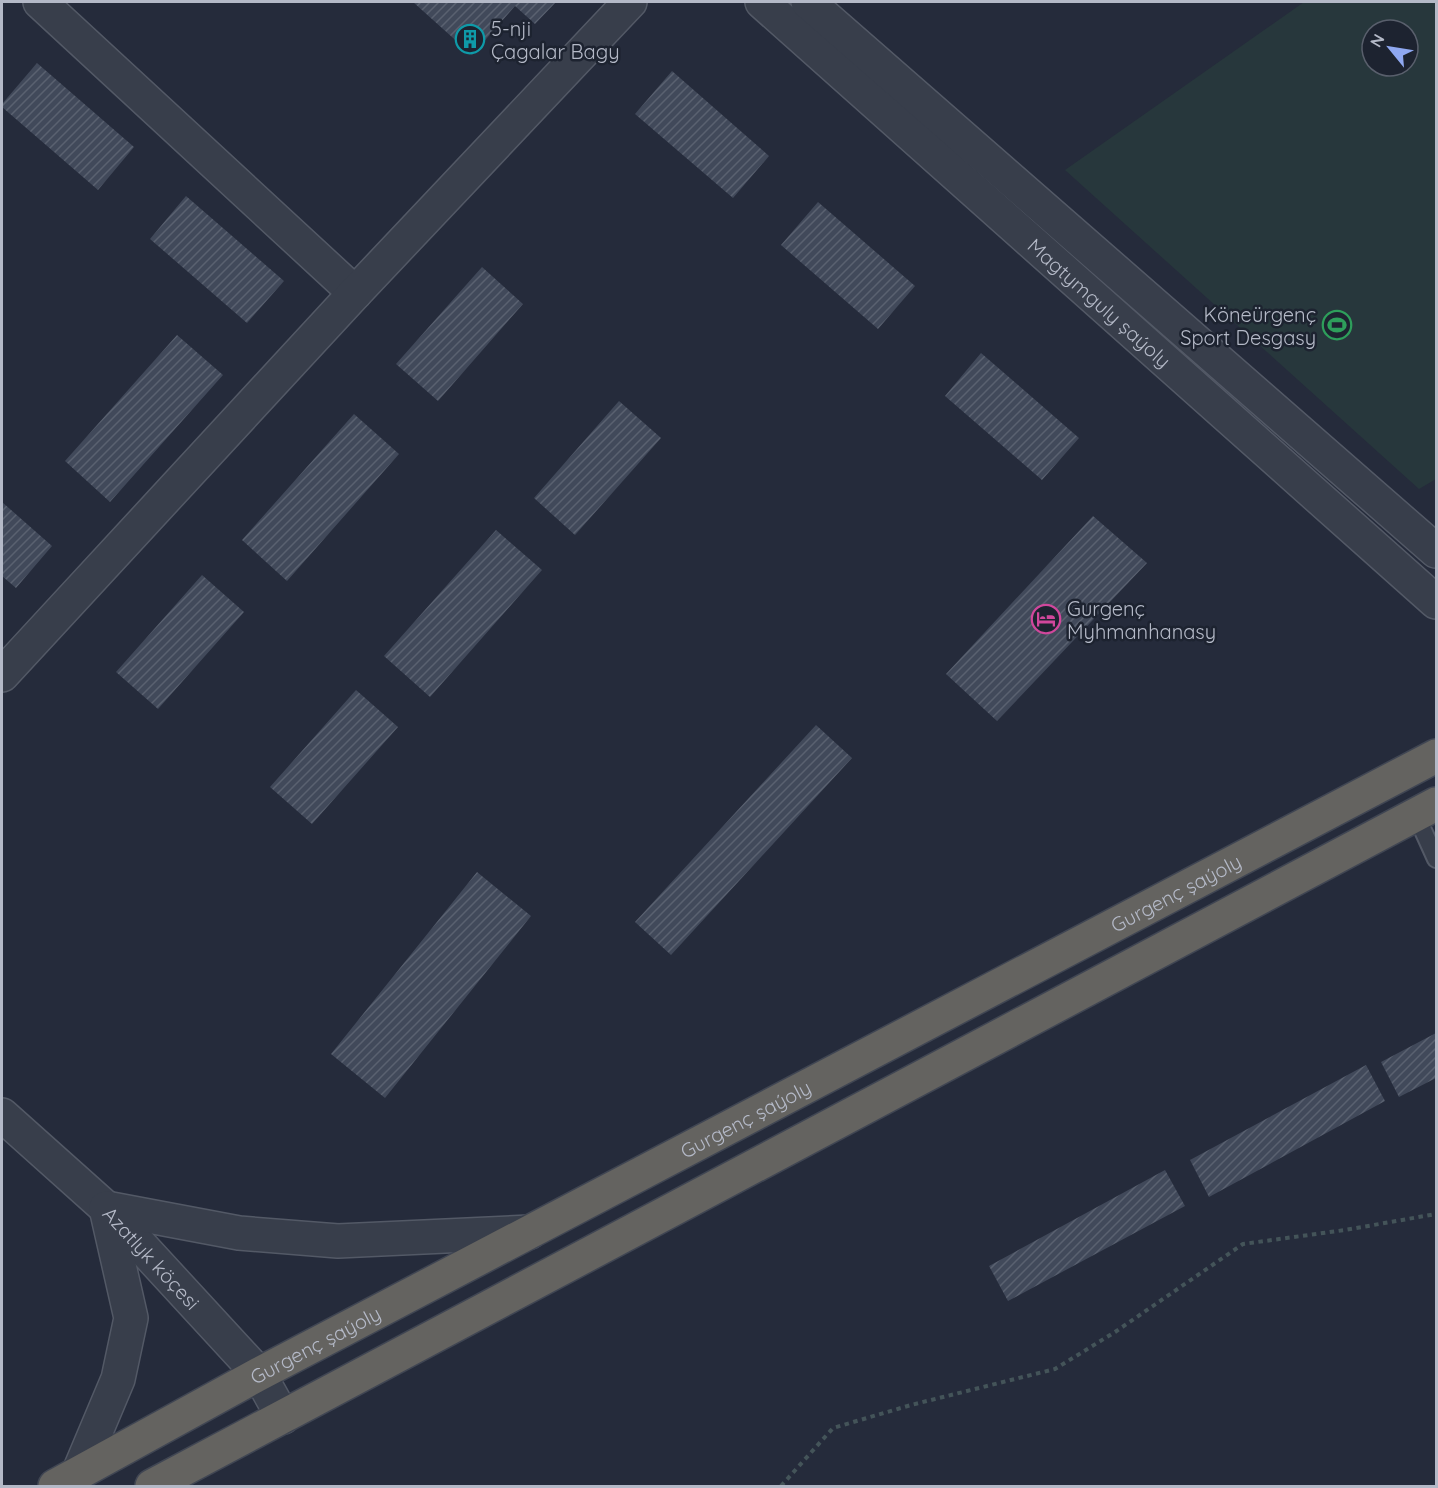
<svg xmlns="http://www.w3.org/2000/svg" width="1438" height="1488" font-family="Quicksand,sans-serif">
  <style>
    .pitch { fill: #27373c; fill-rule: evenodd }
    .building { fill: url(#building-hatch) }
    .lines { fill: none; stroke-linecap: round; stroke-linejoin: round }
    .service-casing { stroke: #535966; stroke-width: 20 }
    .minor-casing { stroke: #535966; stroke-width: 36 }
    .tertiary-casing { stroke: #535966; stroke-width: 36 }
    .trunk-casing { stroke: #404653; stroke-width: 36 }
    .path { stroke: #445459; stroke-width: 4; stroke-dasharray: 4.5 4.5; stroke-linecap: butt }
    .service { stroke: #383e4b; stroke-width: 16 }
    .minor { stroke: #383e4b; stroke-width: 33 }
    .tertiary { stroke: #383e4b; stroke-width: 33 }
    .trunk { stroke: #646360; stroke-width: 33 }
    .labels { text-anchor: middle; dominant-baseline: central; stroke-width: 5; stroke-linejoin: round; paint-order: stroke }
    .poi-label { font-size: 20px; fill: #b4b9c7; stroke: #1d2330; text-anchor: start }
    .street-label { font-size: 20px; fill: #b4b9c7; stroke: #1d2330 }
  </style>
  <defs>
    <pattern id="building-hatch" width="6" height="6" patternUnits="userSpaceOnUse" patternTransform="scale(1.5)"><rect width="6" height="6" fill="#41495a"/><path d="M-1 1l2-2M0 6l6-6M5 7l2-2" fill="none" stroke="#5a6170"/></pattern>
  </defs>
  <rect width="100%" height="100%" fill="#252b3b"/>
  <path class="pitch" d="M1304,2h132v477l-17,10 -354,-319zM1372,30h36v36h-36z"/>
  <path class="building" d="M413,2h143l-21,22 -20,-18 -43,49z
    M37,63l97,84 -36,43 -96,-83v-3z
    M672,71l97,85 -36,42 -98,-84z
    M186,196l98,85 -37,42 -97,-84z
    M818,202l97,84 -37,43 -97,-84z
    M482,267l41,37 -85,97 -42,-37z
    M177,335l46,40 -113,127 -45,-41z
    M981,353l98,85 -37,42 -97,-84z
    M619,401l42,37 -86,97 -41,-37z
    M354,414l45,40 -112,127 -45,-41z
    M2,502l50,44 -36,42 -14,-12z
    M1093,516l54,47 -150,158 -51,-47z
    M496,530l46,40 -112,127 -46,-41z
    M202,575l42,37 -86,97 -42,-37z
    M356,690l42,37 -86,97 -42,-37z
    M816,725l36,33 -181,197 -36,-33z
    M477,872l54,44 -146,182 -54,-44z
    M1436,1033v45l-37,19 -18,-35z
    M1366,1065l19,36 -176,96 -19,-37z
    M1165,1170l20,36 -177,95 -19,-35z"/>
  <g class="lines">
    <g class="service-casing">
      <path id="service" d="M1416,815l20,44"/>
    </g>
    <g class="minor-casing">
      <g id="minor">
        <path d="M40,2l315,291"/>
        <path id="s1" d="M762,2l674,600"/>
        <path d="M808,2l628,549"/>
        <path d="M2,675l353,-382 275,-291"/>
      </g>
    </g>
    <g class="tertiary-casing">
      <g id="tertiary">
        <path id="s2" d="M2,1115l104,93 153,166 24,43"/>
        <path d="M78,1474l40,-95 13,-61 -25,-110 133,25 99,8 192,-9"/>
      </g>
    </g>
    <g class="trunk-casing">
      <g id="trunk">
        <path id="s3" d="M55,1486l204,-112 1177,-618"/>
        <path d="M152,1486l1284,-682"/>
      </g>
    </g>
    <path class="path" d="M781,1486l52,-58 78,-23 144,-36 60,-37 128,-88 102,-14 91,-16"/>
    <use href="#service" class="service"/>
    <use href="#minor" class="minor"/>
    <use href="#tertiary" class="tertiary"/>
    <use href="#trunk" class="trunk"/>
  </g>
  <defs>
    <g id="building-ring" transform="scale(1.5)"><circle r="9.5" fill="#1d2330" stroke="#0f9aa8" stroke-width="1.5"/><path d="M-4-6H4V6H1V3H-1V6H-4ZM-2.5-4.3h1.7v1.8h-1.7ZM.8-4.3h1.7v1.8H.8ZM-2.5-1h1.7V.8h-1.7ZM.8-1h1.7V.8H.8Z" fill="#0f9aa8"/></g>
    <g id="stadium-ring" transform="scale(1.5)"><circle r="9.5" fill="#1d2330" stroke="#2e9e5b" stroke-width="1.5"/><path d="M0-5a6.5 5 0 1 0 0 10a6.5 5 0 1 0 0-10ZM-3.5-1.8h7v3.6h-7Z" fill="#2e9e5b"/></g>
    <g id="hotel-ring" transform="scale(1.5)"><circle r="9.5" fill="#1d2330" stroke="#d1479c" stroke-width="1.5"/><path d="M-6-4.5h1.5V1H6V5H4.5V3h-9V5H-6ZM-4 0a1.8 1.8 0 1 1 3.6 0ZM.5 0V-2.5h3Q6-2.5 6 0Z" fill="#d1479c"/></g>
  </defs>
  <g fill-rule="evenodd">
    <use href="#building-ring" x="470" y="39"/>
    <use href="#stadium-ring" x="1337" y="325"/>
    <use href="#hotel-ring" x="1046" y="619"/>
  </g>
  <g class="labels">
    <g class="poi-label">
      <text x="491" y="28">5-nji<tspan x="491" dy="23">Çagalar Bagy</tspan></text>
      <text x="1316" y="314" text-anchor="end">Köneürgenç<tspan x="1316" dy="23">Sport Desgasy</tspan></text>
      <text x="1067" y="608">Gurgenç<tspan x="1067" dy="23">Myhmanhanasy</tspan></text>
    </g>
    <g class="street-label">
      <text stroke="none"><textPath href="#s1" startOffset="452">Magtymguly şaýoly</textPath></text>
      <text stroke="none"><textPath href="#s3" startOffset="1268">Gurgenç şaýoly</textPath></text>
      <text stroke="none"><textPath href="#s3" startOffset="782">Gurgenç şaýoly</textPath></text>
      <text stroke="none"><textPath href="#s2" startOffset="207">Azatlyk köçesi</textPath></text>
      <text stroke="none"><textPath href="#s3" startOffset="296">Gurgenç şaýoly</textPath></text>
    </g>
  </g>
  <rect width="1438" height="1488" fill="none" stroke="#b4b9c7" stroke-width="6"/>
  <g transform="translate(1390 48) rotate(300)"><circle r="28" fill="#1d2330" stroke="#595f6c" stroke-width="1.5"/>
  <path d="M0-4.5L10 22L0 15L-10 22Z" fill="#8fa8f1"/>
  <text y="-9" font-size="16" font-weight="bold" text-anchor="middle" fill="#b4b9c7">N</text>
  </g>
</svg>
